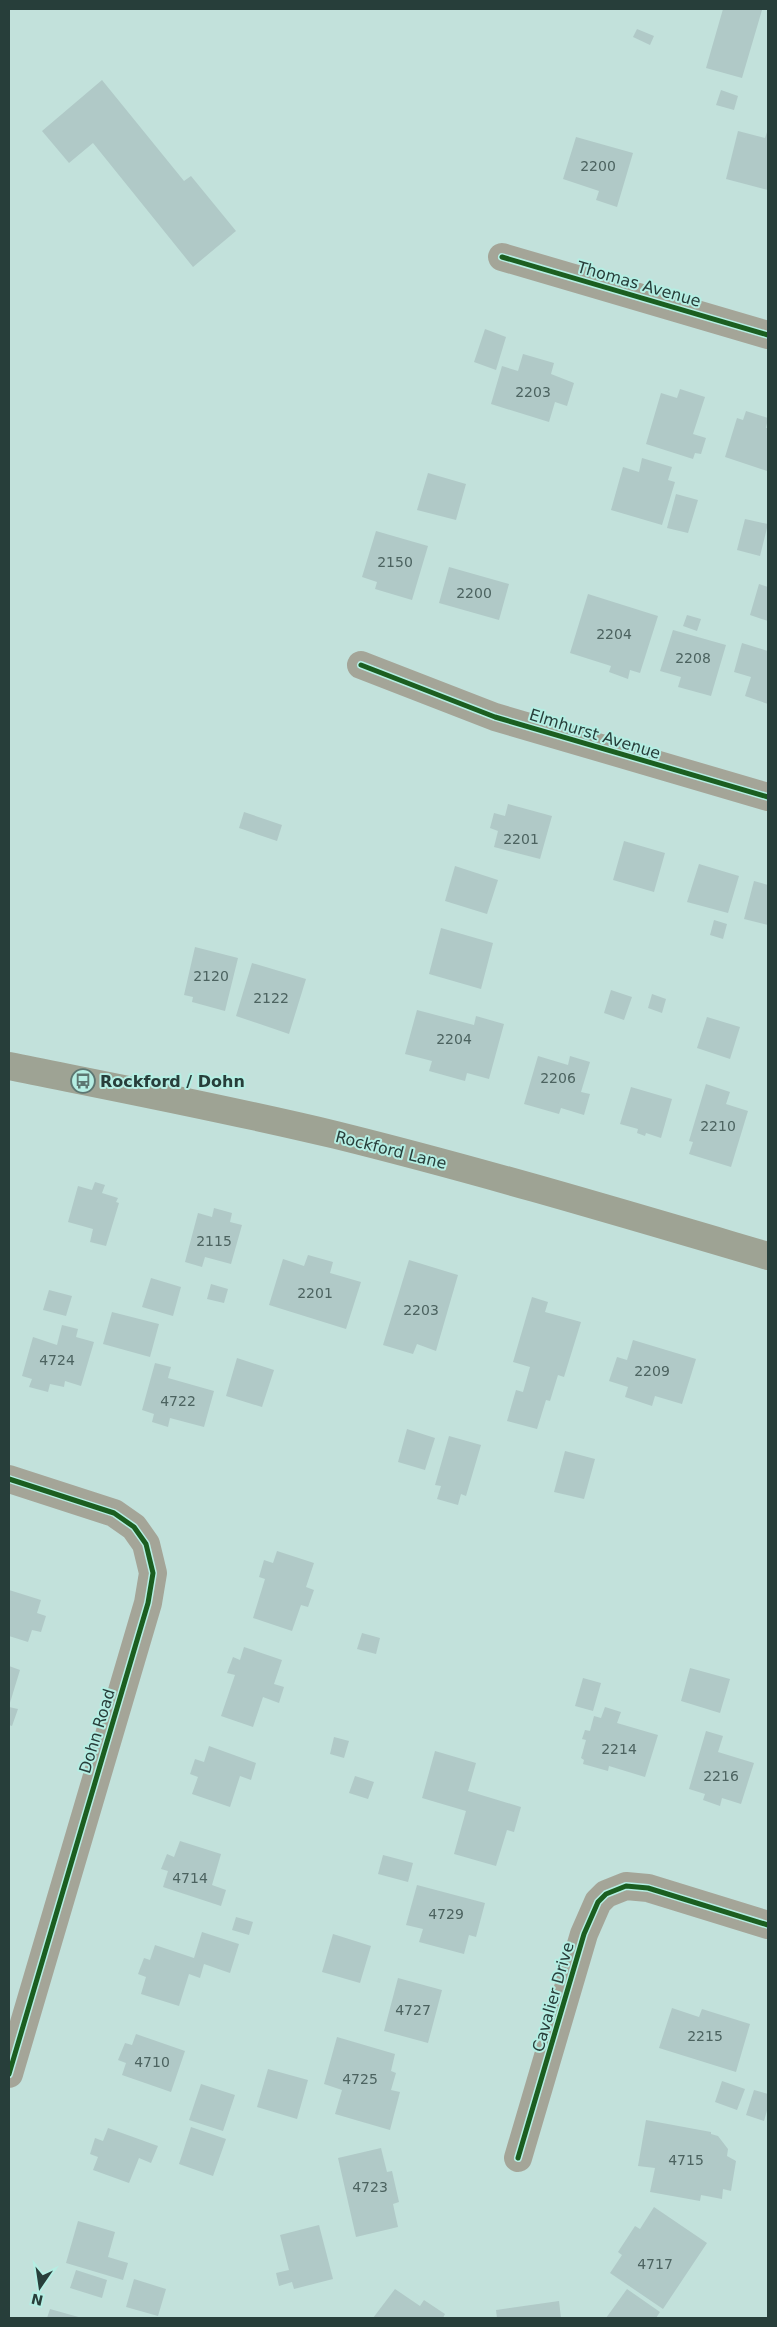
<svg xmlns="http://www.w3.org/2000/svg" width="777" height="2327" font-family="'DejaVu Sans',sans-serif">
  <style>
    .building { fill: #b0c9c7 }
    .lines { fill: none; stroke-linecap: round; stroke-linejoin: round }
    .minor { stroke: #a4a598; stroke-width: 28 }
    .secondary { stroke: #9ea394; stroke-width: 28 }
    .cycleway-casing { stroke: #b5eee3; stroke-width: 8 }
    .cycleway { stroke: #1b5e20; stroke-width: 5 }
    .labels { text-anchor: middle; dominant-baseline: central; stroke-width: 4; stroke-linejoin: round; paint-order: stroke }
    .number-label { font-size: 14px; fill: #4c6360 }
    .street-label { font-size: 16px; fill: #273e3a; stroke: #b5eee3 }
    .poi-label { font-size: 16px; font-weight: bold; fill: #273e3a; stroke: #b5eee3; text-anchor: start }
  </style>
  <rect width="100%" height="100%" fill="#c2e1db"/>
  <path class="building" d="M723,9l39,1 -20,68 -36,-10z
    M637,29l17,7 -4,9 -17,-8z
    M102,80l82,101 7,-5 45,55 -43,36 -100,-124 -24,20 -27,-32z
    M721,90l17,6 -4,14 -18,-5z
    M768,129v61l-42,-11 12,-48 27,7z
    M576,137l57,16 -16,54 -21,-7 3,-9 -36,-12z
    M485,329l21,8 -10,33 -22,-8z
    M523,354l31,9 -3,11 23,9 -7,23 -12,-4 -6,20 -58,-18 11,-38 16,5z
    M680,389l25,8 -12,37 13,4 -5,16 -6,-1 -2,6 -47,-15 15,-51 16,5z
    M746,411l22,7 -2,10h2l-1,43 -42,-14 12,-39 6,2z
    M642,458l30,9 -4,13 7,2 -13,43 -51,-15 12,-43 16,5z
    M428,473l38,11 -10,36 -39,-10z
    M676,494l22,6 -10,33 -21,-5z
    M745,519l23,5 -8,32 -23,-6z
    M376,531l52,15 -16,54 -37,-11 2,-7 -15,-5z
    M449,567l60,17 -10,36 -60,-17z
    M759,584l9,3v34l-18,-6z
    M588,594l70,22 -18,57 -10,-3 -2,9 -19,-7 2,-6 -41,-13z
    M687,615l14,4 -4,12 -14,-5z
    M673,630l53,15 -15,51 -33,-9 3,-10 -21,-6z
    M742,643l26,8v53l-23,-8 6,-19 -17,-5z
    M508,804l44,12 -12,43 -46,-12 4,-16 -8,-3 4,-15 11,3z
    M244,812l38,13 -5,16 -38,-13z
    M624,841l41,12 -11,39 -41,-12z
    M699,864l40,12 -11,37 -41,-11z
    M455,866l43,14 -11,34 -42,-13z
    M754,881l14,4v40l-24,-6z
    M714,920l13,4 -4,15 -13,-4z
    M441,928l52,15 -12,46 -52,-15z
    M195,947l43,11 -13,53 -33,-9 1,-5 -9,-2z
    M252,963l54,16 -17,55 -53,-18z
    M611,990l21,7 -8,23 -20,-7z
    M652,994l14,5 -4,14 -14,-5z
    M417,1010l57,15 2,-9 28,8 -15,55 -22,-6 -2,8 -36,-10 3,-10 -27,-7z
    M707,1017l33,10 -10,32 -33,-11z
    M538,1056l30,9 2,-9 20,6 -9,30 9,2 -6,21 -23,-7 -2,6 -35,-10z
    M706,1084l24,8 -4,12 22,7 -17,56 -42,-13 4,-12 -4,-1z
    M631,1087l41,12 -11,39 -15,-5 -1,3 -8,-3 1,-4 -18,-5z
    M95,1182l10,3 -3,8 16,5 -2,4 3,1 -13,43 -16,-4 3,-13 -25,-7 10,-36 14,4z
    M214,1208l18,5 -2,9 12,3 -11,39 -26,-7 -3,10 -17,-5 13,-49 14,4z
    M308,1255l25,7 -3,11 31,9 -15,47 -77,-24 14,-46 21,7z
    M409,1260l49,15 -22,76 -19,-7 -4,10 -30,-9z
    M151,1278l30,9 -8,29 -31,-9z
    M211,1284l17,5 -4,14 -17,-4z
    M49,1290l23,6 -6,20 -23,-6z
    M532,1297l16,5 -3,10 36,10 -17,55 -6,-2 -8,26 -4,-1 -9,29 -30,-8 9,-31 7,2 7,-25 -17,-5z
    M112,1312l47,12 -9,33 -47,-13z
    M62,1325l16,4 -2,8 18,5 -13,44 -16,-5 -1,6 -14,-3 -2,8 -19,-5 3,-8 -10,-3 11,-39 24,8z
    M633,1340l63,19 -14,45 -27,-8 -3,10 -27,-9 3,-10 -19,-6 8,-24 10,3z
    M237,1358l37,12 -12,37 -36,-11z
    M155,1363l16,4 -3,11 46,13 -10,36 -34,-9 -2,9 -16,-5 2,-8 -12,-4z
    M407,1429l28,9 -10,32 -27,-8z
    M449,1436l32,9 -15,51 -5,-2 -3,11 -21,-6 4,-13 -6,-1z
    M565,1451l30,8 -11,40 -30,-7z
    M277,1551l37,12 -8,24 8,3 -6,17 -7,-2 -9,26 -39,-13 12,-39 -6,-2 5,-17 9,3z
    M9,1590l32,10 -4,13 9,3 -5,16 -9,-2 -4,12 -19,-6z
    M362,1633l18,5 -4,16 -19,-5z
    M244,1647l38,13 -8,24 10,3 -5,16 -16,-6 -10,30 -32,-11 14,-41 -8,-2 6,-16 7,3z
    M9,1666l11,4 -11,36z
    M690,1668l40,11 -10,34 -39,-12z
    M583,1678l18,5 -8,28 -18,-5z
    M9,1707l9,2 -6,17 -3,-1z
    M605,1707l16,5 -4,11 41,12 -13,42 -36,-11 -1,5 -25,-7 1,-4 -3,-2 5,-18 -4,-1 3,-9 5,1 4,-15 7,2z
    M706,1731l17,5 -5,16 36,11 -13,41 -19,-6 -2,8 -17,-6 2,-6 -16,-5z
    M334,1737l15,4 -5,17 -14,-4z
    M209,1746l47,17 -5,17 -11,-4 -10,31 -38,-13 6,-17 -8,-3 5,-15 9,3z
    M435,1751l41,12 -8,28 53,16 -7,25 -7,-2 -11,36 -42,-12 12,-43 -44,-13z
    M355,1776l19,6 -6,17 -19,-6z
    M180,1841l41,13 -9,31 14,5 -5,16 -58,-19 5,-16 -7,-2 6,-15 7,3z
    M383,1855l30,8 -5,19 -30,-8z
    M417,1885l68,18 -9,34 -7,-2 -5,19 -45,-12 4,-13 -17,-4z
    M236,1917l17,5 -4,13 -17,-5z
    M202,1932l37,12 -9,29 -26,-9 -4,14 -11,-4 -10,32 -38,-12 5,-17 -8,-3 6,-16 6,2 5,-15 39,13z
    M333,1934l38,12 -11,37 -38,-11z
    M398,1978l44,12 -14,53 -44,-12z
    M672,2008l27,9 3,-8 48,15 -14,48 -77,-24z
    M136,2034l49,17 -14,41 -49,-17 4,-12 -8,-3 7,-17 7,2z
    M337,2037l58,17 -4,17 5,2 -5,17 9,2 -10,38 -55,-16 7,-24 -18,-6z
    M268,2069l40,11 -11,39 -40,-12z
    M722,2081l23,8 -8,21 -22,-8z
    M201,2084l34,11 -12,36 -34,-11z
    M754,2090l14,4v13l-4,14 -18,-6z
    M646,2120l65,12v2l7,2 10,13 -1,7 9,5 -5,30 -8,-2 -1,10 -21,-4 -1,6 -50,-9 5,-24 -17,-2z
    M191,2127l35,12 -13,37 -34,-12z
    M108,2128l50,18 -7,17 -12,-5 -10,25 -36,-13 5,-13 -8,-3 5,-16 8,3z
    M381,2148l6,24 5,-1 7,31 -6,2 5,23 -42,10 -18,-79z
    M654,2207l53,36 -44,66 -53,-36 12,-18 -4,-3 17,-26 5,3z
    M78,2221l37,11 -7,25 20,6 -5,17 -57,-17z
    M319,2225l14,54 -39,10 -2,-7 -13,4 -3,-13 13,-3 -9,-35z
    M76,2270l31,10 -5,18 -32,-10z
    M134,2279l32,10 -8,27 -32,-9z
    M395,2289l25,17 4,-6 21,14 -2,4h-70z
    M627,2289l33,23 -4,6h-50z
    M559,2301l2,17h-64l-1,-8z
    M50,2309l32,9h-35z"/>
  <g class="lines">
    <path class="minor" d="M502,257l266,78
      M361,665l134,52 273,80
      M9,1479l105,34 20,14 12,17 7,29 -5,30 -139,471
      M518,2158l66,-224 14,-32 8,-8 20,-8 22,2 120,37"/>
    <path class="secondary" d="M9,1066c109,22 219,43 327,69 145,36 289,79 432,121"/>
    <g class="cycleway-casing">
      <path id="cycleway" d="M502,257l266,78
        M361,665l134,52 273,80
        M9,1479l105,34 20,14 12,17 7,29 -5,30 -139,471
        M518,2158l66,-224 14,-32 8,-8 20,-8 22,2 120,37"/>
    </g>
    <use href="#cycleway" class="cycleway"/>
  </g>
  <defs>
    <g id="bus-ring" transform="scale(1.25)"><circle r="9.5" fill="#b5eee3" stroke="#5d7772" stroke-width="1.5"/><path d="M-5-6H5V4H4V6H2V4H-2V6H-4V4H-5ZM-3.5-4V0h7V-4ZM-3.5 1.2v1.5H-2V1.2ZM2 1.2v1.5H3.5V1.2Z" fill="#5d7772"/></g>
  </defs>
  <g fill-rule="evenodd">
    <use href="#bus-ring" x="83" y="1081"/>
  </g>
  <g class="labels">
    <g class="number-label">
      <text x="598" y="166">2200</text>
      <text x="533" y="392">2203</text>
      <text x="395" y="562">2150</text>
      <text x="474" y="593">2200</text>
      <text x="614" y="634">2204</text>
      <text x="693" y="658">2208</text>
      <text x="521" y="839">2201</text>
      <text x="211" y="976">2120</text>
      <text x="271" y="998">2122</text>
      <text x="454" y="1039">2204</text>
      <text x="558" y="1078">2206</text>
      <text x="718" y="1126">2210</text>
      <text x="214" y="1241">2115</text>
      <text x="315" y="1293">2201</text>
      <text x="421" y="1310">2203</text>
      <text x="57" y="1360">4724</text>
      <text x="652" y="1371">2209</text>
      <text x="178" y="1401">4722</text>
      <text x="619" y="1749">2214</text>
      <text x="721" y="1776">2216</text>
      <text x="190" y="1878">4714</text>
      <text x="446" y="1914">4729</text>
      <text x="413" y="2010">4727</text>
      <text x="705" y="2036">2215</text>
      <text x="152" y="2062">4710</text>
      <text x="360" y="2079">4725</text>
      <text x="686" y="2160">4715</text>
      <text x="370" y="2187">4723</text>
      <text x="655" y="2264">4717</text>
    </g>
    <g class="street-label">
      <text transform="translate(639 284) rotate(16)">Thomas Avenue</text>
      <text transform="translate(595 734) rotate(17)">Elmhurst Avenue</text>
      <text transform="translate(391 1150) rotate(14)">Rockford Lane</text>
      <text transform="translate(97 1731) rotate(-73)">Dohn Road</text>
      <text transform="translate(553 1997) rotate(-74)">Cavalier Drive</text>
    </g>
    <g class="poi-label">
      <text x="100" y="1081">Rockford / Dohn</text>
    </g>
  </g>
  <rect width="777" height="2327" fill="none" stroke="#273e3a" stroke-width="20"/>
  <g transform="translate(40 2287) rotate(193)" stroke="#b5eee3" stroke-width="4" paint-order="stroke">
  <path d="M0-4L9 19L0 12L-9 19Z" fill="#273e3a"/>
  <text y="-8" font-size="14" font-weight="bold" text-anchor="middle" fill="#273e3a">N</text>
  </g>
</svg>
